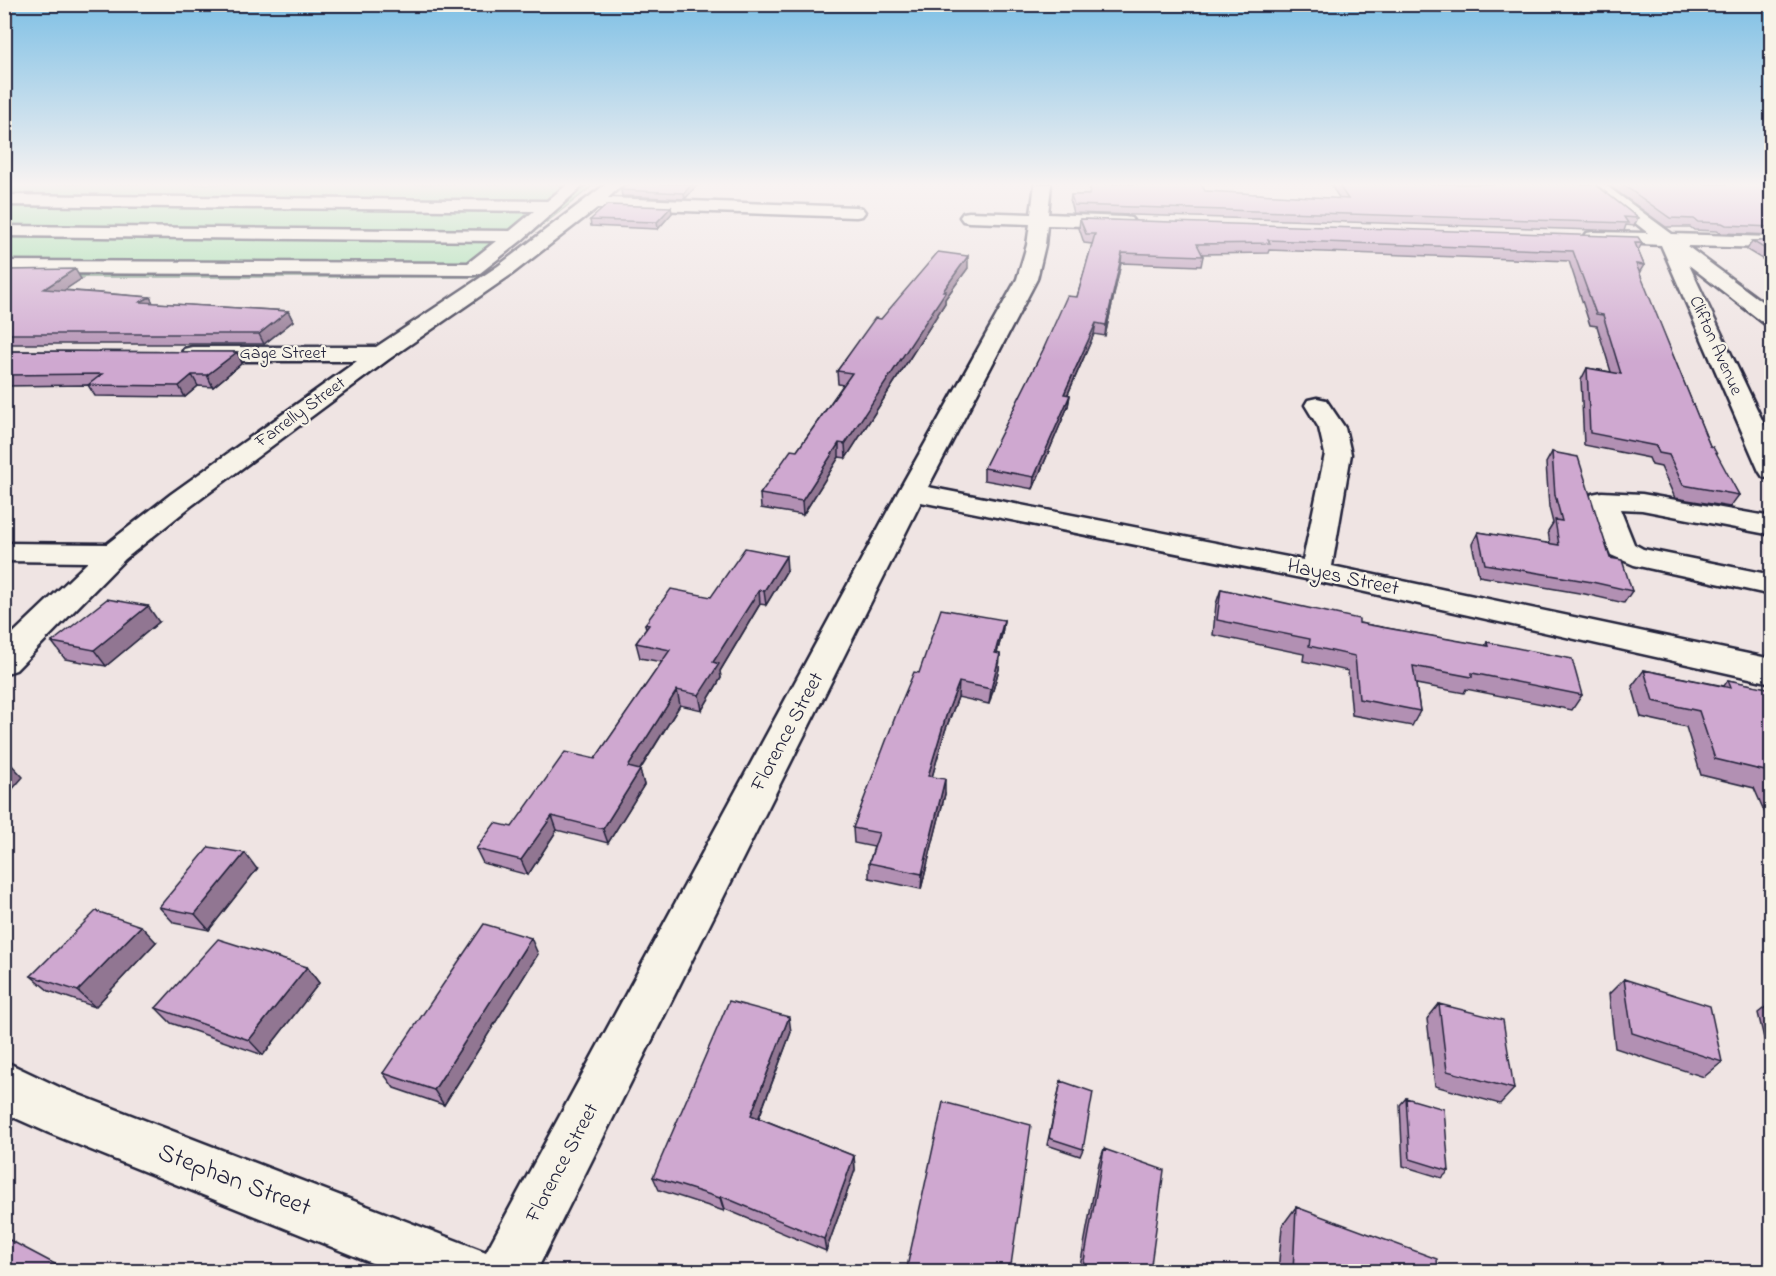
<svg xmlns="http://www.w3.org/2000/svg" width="1776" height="1276" font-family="'Indie Flower',sans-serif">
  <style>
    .green { fill: #9cdea8; stroke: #5f8072; stroke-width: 1.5 }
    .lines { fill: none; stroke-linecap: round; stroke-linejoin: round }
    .minor-casing { stroke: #22223b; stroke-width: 5 }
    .minor { fill: #f7f3e8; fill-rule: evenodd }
    .wall { fill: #b290b3; stroke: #22223b; stroke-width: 1.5 }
    .shaded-wall { fill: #917692; stroke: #22223b; stroke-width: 1.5 }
    .building { fill: #cfa8d0; stroke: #22223b; stroke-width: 1.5 }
    .labels { text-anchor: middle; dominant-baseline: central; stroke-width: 4.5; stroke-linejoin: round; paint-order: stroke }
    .far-street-label { font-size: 18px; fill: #22223b; stroke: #f7f3e8 }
    .street-label { font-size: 21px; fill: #22223b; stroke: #f7f3e8 }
    .near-street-label { font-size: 26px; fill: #22223b; stroke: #f7f3e8 }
  </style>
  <rect width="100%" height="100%" fill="#efe4e3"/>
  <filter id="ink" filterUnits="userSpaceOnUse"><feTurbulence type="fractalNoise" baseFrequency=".0167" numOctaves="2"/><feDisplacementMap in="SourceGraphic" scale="12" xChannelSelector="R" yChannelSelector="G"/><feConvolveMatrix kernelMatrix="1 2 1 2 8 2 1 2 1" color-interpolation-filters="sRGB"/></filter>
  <g filter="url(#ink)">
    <path class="green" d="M5,184h590l-119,93h-471z"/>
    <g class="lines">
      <g class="minor-casing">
        <path id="minor" d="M568,184h17l-63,56 -42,33 -7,2 -469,-2v-12l464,2 28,-22 -492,-5v-10l506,5 24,-20 -530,-6v-10l543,6z
          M606,184h17l-15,14 248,9 6,1 3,4 -3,4 -6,1 -259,-9 -85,66 -123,85 -198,147 -66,53 -109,111 -12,4v-32l84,-80 -84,-1v-18l103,1 64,-50 186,-133h-165l-8,-2 -3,-5 3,-5 8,-2h184l122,-81z
          M1035,184h16l-3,30 77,3 6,1 3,4 -3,4 -6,1 -78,-2 -2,20 -8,34 -109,208 375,73 22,-106 -6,-26 -14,-23 3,-5 9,-2 9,2 19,28 6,26 -19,112 440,93v24l-456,-102 -395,-79 -385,770h-142l-345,-139 -45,-20v-52l57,27 425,164 412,-760 119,-213 10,-34 3,-21 -61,-2 -6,-1 -3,-4 3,-4 6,-1 62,2z
          M1586,184h18l68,50 100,3v11l-85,-2 85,63v17l-7,-2 -76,-59 83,176v38l-9,-2 -4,-6 -98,-226 -74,-4 -3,-4 3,-4 6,-1 55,1z
          M1602,492l40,2 130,23v18l-130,-25 -22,-1 14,35 9,5 129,26v20l-138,-30 -23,-10 -23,-55 4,-6z"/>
      </g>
      <use href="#minor" class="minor"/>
    </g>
    <path class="wall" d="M698,184l-13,15 -63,-3 -1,-6z
      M1330,184h265l43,34 -4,8 -8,-1 -2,6 -551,-18 -3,-11 1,-7 134,-4 135,8z
      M1607,184h165v51l-51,-2 -4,-2 -23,-1 -4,-3h-24z
      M672,213l-14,16 -67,-3 -1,-6z
      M1080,219l562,24 -4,8 6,14 -5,8 71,173 29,49 -9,12 -55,-9 -14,-31 -9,-2 -3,-7 -65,-13 -3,-65 6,-12 24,4 -14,-46 -7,-1 -21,-64 -300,-11 -1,3 -66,1 1,2 -2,10 -80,-3 -16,73 -11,-2 -26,60 2,1 -2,11 -35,83 -49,-9v-12l93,-171 15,-53 -8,-1 -5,-15z
      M1752,241h20v24l-25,-15z
      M968,268l-23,31v4l-99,155 -7,-1 -36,58 -42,-7 -1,-14 37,-43 46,-66 -5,-1 -1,-13 44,-52z
      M4,270l77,9 -17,11 86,7 3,6 135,8 5,10 -29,23h-260z
      M4,351l233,1 5,11 -29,24 -15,-1 -13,11 -90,-1 -7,-11 -84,1z
      M1552,452l58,106 22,33 -8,12 -39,-9 -106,-18 -7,-32 6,-12 72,12 -2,-13 5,-8 -4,-16 -3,-44z
      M787,570l-21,35 -6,-1 -40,67 1,7 -19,32 -22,-5 -40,65 4,15 -36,58 -51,-13 -29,45 -45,-12 -7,-14 36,-22 83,-68 67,-97 -22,-4 -4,-15 10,-14 -1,-5z
      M1221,589l138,34 126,23 2,-4 95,53 -10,15 -106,-21 -2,4 -48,-9 4,27 -8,15 -60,-11 -4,-44 -45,-10 1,-7 -91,-19 3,-31z
      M1004,620l-2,14 -5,19 3,1 -1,15 -10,35 -31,-7 -13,34 -13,46 13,17 -24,95 -52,-11v-15l5,-16 -20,-4 -1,-15 66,-155z
      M159,622l-53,44 -41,-7 -13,-17z
      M1644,670l80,16 4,-6 44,9v140l-18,-41 -53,-13 -15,-48 -45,-10 -9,-31z
      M257,869l-48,61 -35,-7 -15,-16z
      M156,942l-61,65 -46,-16 -18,-15z
      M538,954l-94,151 -50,-17 -11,-15z
      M307,967l12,16 -56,72 -92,-32 -15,-15z
      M1624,979l98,83 -18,15 -89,-29 -6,-54z
      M1439,1004l75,85 -14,15 -65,-18 -8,-67z
      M1768,1005l4,1v46l-5,-1 -9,-38z
      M791,1032l-32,86 95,38 1,14 -29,81 -101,-42 -1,2 -65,-21 -6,-13z
      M1061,1081l22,68 -3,7 -33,-11z
      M1406,1098l43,73 -7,7 -39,-12 -3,-61z
      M1104,1149l46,123h-71l20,-109z
      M1296,1207l142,65h-160l4,-46z
      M907,1267l103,5h-103z"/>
    <path class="shaded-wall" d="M692,184h6l-13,15 -1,-6z
      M671,207l1,6 -14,16 -1,-7z
      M1122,253l-1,10 -16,73 1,-11z
      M968,256v12l-23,31v4l-99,155 -1,-14 98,-153z
      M75,269l6,10 -30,20 -7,-10z
      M150,297l5,10 -15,-5z
      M288,311l5,10 -29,23 -5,-10z
      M1096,323l-2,11 -31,71 1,-11z
      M237,352l5,11 -29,24 -6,-12z
      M192,375l6,11 -13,11 -6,-11z
      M1070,395l-2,11 -35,83 1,-12z
      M839,443v14l-36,58 -1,-14z
      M786,556l1,14 -21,35 -2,-14z
      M759,590l1,14 -40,67 1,7 -19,32 -3,-15 14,-33z
      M148,606l11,16 -53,44 -12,-16z
      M1004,620l-2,14 -9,34 2,-15z
      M1000,654l-1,15 -10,35 2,-15z
      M959,682l-1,15 -13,34 -17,60v-15l18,-60z
      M677,690l3,15 -48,77 -4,-15z
      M8,761l15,16 -19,22v-35z
      M640,770l4,15 -36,58 -5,-14z
      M945,779v15l-24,95 1,-15z
      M552,816l5,14 -29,45 -7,-15z
      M245,853l12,16 -48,61 -14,-16z
      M141,926l15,16 -61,65 -17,-16z
      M531,938l7,16 -94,151 -10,-15z
      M307,967l12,16 -56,72 -14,-15z
      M789,1017l2,15 -37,98 -3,-15z
      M854,1156l1,14 -29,81 -2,-12z
      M721,1196l4,13 -1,2 -4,-13z"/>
    <path class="building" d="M628,184h64l-8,9 -63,-3z
      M1091,184h110l4,7 143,8 -10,-15h257l43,34 -14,-1 4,6 -554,-18 -3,-10h18z
      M1622,184h150v43l-46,-2 -4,-2 -24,-1 -4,-3 -24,-1z
      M607,205l64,2 -14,15 -67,-2z
      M1080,219l558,18 4,6h-7l9,22 -8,-1 74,182 3,1 26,48 -56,-10 -14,-30 -10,-2 -3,-7 -66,-13 -3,-65 34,6 -18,-59 -7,-1 -23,-63 -305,-11 2,3 -73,1 6,12 -81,-3 -16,72 -10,-2 -32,71 6,1 -36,82 -50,-9 59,-118 24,-54 10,1 18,-63h-9z
      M1752,241h20v12z
      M938,252l30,4 -25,35h3l-101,153 -6,-1 -37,58 -42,-7 31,-44 6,1 55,-78 -15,-2 38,-53 6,1z
      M75,269l-31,20 106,8 -10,5 148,9 -29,23h-255v-64z
      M4,351l233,1 -30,23h-15l-13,11 -91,-1 14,-11 -98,1z
      M1552,452l26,5 32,101 12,2 10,31 -40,-9 -107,-18 -7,-32 81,13 -4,-25 7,1 -7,-26z
      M745,548l41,8 -22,35 -5,-1 -46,72 6,2 -20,31 -22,-5 -49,77 12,3 -37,59 -51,-13 -31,44 -45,-11 19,-26 17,4 53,-75 30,7 75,-109 -34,-7 13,-18 -4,-1 26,-35 40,8z
      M1221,589l138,30v4l129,23 -1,-4 85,17 10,36 -110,-22v4l-59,-11 7,45 -61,-12 -4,-43 -46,-10 1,-7 -93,-19z
      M107,599l41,7 -54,44 -42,-8z
      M941,609l63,11 -9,33 5,1 -9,35 -32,-7 -13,34 -18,60 17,3 -23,95 -53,-11 10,-30 -26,-5 44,-116 17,-40 5,1z
      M1644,670l87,18 -3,-8 44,9v88l-3,-5 -54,-13 -16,-48 -46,-10z
      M209,847l36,6 -50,61 -36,-7z
      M96,911l45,15 -63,65 -47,-15z
      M484,924l47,14 -97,152 -51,-17z
      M218,939l89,28 -58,73 -93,-32z
      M1624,979l86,27 12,56 -90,-29z
      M729,1001l60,16 -38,98 103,41 -30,83 -103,-43 -1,2 -67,-21z
      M1439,1004l64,16 11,69 -67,-18z
      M1768,1005l4,1v14z
      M1061,1081l32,11 -10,57 -34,-11z
      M1406,1098l38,11 5,62 -39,-12z
      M943,1102l88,23 -21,147h-88l-15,-5z
      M1104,1149l60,21 -14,102h-68z
      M1296,1207l141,52 1,13h-145z
      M4,1237l66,35h-66z"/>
  </g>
  <linearGradient id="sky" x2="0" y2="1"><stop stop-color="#7fc0e5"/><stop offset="0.51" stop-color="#f8f3f2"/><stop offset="1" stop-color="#f8f3f2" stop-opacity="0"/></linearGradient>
  <rect width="1776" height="362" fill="url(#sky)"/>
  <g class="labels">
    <g class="far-street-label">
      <text transform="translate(1715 346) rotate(66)">Clifton Avenue</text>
      <text x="283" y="354">Gage Street</text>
      <text transform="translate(301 413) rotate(-36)">Farrelly Street</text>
    </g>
    <g class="street-label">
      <text transform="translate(1343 578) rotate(12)">Hayes Street</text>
      <text transform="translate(788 732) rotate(-62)">Florence Street</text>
      <text transform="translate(563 1163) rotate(-62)">Florence Street</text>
    </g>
    <g class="near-street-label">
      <text transform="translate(234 1181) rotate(21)">Stephan Street</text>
    </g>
  </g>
  <rect width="1776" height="1276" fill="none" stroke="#f7f3e8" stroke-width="24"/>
  <rect x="12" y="12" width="1752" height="1252" fill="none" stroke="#22223b" stroke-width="2" filter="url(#ink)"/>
</svg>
